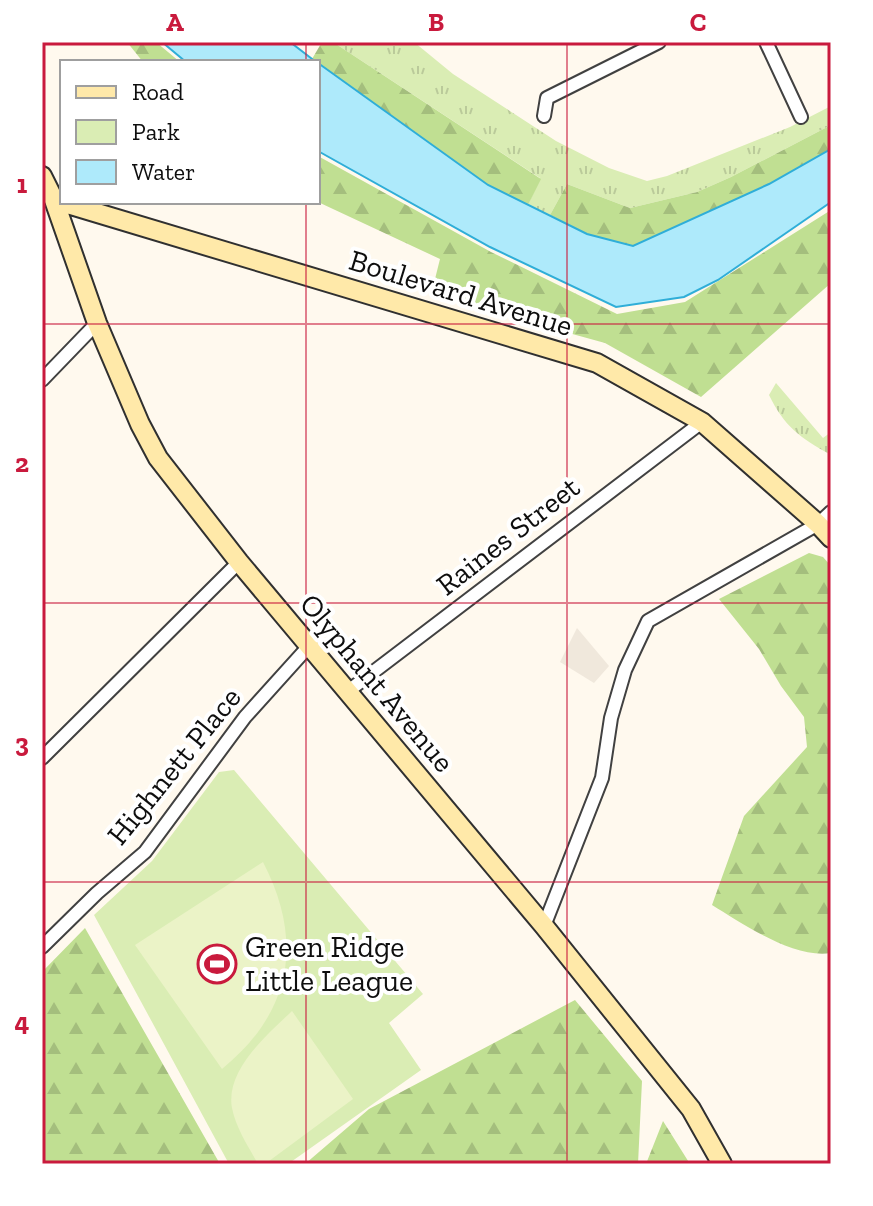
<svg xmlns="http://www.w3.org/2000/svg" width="873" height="1206" font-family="'Zilla Slab',serif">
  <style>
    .grass { fill: url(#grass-tufts) }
    .forest { fill: url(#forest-firs) }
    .park { fill: #daedb4 }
    .pitch { fill: #ebf3c7 }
    .plaza { fill: #f0e8dc }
    .water { fill: #aeeafb; stroke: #2faed8; stroke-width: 2 }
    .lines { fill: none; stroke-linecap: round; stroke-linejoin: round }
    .street-casing { stroke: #414141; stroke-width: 16 }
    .secondary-casing { stroke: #303030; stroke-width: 22 }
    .street { stroke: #fff; stroke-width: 12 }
    .secondary { stroke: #ffe9a9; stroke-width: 18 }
    .grid { fill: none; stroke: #c91a3d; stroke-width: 2; stroke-opacity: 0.55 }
    .labels { text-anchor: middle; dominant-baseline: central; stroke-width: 8; stroke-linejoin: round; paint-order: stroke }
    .street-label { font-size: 30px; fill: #0e0e0e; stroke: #fff }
    .poi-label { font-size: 30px; fill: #0e0e0e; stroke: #fff; text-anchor: start }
    .neatline { fill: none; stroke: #c91a3d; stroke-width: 3 }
    .grid-label { font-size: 26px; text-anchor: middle; font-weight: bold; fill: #c91a3d }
  </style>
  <defs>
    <pattern id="grass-tufts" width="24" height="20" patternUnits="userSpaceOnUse" patternTransform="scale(2)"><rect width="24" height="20" fill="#daedb4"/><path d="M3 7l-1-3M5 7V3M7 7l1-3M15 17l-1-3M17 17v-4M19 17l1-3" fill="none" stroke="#baca9a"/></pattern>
    <pattern id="forest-firs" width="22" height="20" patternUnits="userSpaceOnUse" patternTransform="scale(2)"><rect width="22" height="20" fill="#c0df92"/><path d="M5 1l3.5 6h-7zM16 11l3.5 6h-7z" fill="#a4be7d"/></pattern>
  </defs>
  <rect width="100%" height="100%" fill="#fff9ee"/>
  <path class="grass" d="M333,42h81l39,32 103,67 53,27 38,13 20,-5 123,-49 41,-21v19l-100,52 -34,15 -67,16 -63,-24 -17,31 -22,-10 12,-27z
    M776,383l47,55 8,-6v23c-31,-17 -47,-29 -62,-60z"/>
  <path class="forest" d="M127,42h29l24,20h-37z
    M322,42h11l208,137 -13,26 -40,-20 -176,-126z
    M831,125v24l-62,35 -136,62 -46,-12 -37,-19 17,-31 63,24 67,-16 34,-15z
    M318,156l173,96 126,62 68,-12 146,-92v73l-130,114 -96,-54 -174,-48 9,-36 -122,-57z
    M809,553l14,4 8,9v387c-37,6 -88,-29 -119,-48l32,-89 63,-69 -3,-30 -23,-31 -22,-37 -40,-50z
    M85,928l135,236h-178v-192z
    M575,1000l67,81 -4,83h-333l64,-55z
    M663,1121l27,43h-44z"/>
  <path class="park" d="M234,770l189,224 -34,29 32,47 -133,94h-59l-135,-249 58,-54 67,-89z"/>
  <path class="pitch" d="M263,862c41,79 29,150 -41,207l-87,-124z
    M292,1011l61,88 -88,65h-7c-10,-18 -22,-36 -26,-56 -7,-38 36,-74 60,-97z"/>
  <path class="plaza" d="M577,628l32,38 -15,17 -34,-21z"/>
  <path class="water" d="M162,42h128l26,20h-130z
    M318,63l170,122 99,49 46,12 136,-62 62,-35v53l-113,78 -34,17 -68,10 -126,-60 -172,-96z"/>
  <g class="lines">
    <g class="street-casing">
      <path id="street" d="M766,42l35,75
        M544,116l3,-18 112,-56
        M42,380l55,-57
        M347,692l355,-270
        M42,758l197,-196
        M544,926l58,-148 9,-60 14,-48 23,-49 170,-97 13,-12
        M42,947l55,-54 48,-41 100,-135 64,-71"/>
    </g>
    <g class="secondary-casing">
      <path id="secondary" d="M42,176l12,24 43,123 43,101 18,34 81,104 305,364 147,183 31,55
        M54,200l543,163 105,59 116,102 13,14"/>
    </g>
    <use href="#street" class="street"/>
    <use href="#secondary" class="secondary"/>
  </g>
  <path class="grid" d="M306,42v20M567,42v1122M306,202v962M42,324h789M42,603h789M42,882h789"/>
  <defs>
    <g id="stadium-ring" transform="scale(2)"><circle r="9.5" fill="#fff" stroke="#c91a3d" stroke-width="1.5"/><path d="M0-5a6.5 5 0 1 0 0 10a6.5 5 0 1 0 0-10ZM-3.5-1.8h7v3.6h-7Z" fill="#c91a3d"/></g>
  </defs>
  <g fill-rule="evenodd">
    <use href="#stadium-ring" x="217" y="964"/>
  </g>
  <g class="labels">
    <g class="street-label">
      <text transform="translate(461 293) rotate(17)">Boulevard Avenue</text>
      <text transform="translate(508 536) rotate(-38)">Raines Street</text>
      <text transform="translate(377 683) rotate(50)">Olyphant Avenue</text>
      <text transform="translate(174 766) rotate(-51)">Highnett Place</text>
    </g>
    <g class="poi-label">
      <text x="245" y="947">Green Ridge<tspan x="245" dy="34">Little League</tspan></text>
    </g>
  </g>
  <rect width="873" height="1206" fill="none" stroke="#ffffff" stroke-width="88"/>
  <rect x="60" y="60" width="260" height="144" fill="#ffffff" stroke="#9f9f9f" stroke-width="2"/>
  <rect x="76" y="86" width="40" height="12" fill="#ffe9a9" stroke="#9f9f9f" stroke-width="2"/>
  <text x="132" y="100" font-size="24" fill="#0e0e0e">Road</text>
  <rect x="76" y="120" width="40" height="24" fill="#daedb4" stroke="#9f9f9f" stroke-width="2"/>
  <text x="132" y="140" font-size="24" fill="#0e0e0e">Park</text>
  <rect x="76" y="160" width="40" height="24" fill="#aeeafb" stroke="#9f9f9f" stroke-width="2"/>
  <text x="132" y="180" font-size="24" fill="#0e0e0e">Water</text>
  <rect x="44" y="44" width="785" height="1118" class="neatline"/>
  <g class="grid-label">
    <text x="175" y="31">A</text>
    <text x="436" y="31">B</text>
    <text x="698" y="31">C</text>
    <text x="22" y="193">1</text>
    <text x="22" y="472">2</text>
    <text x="22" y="752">3</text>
    <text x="22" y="1031">4</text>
  </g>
</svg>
